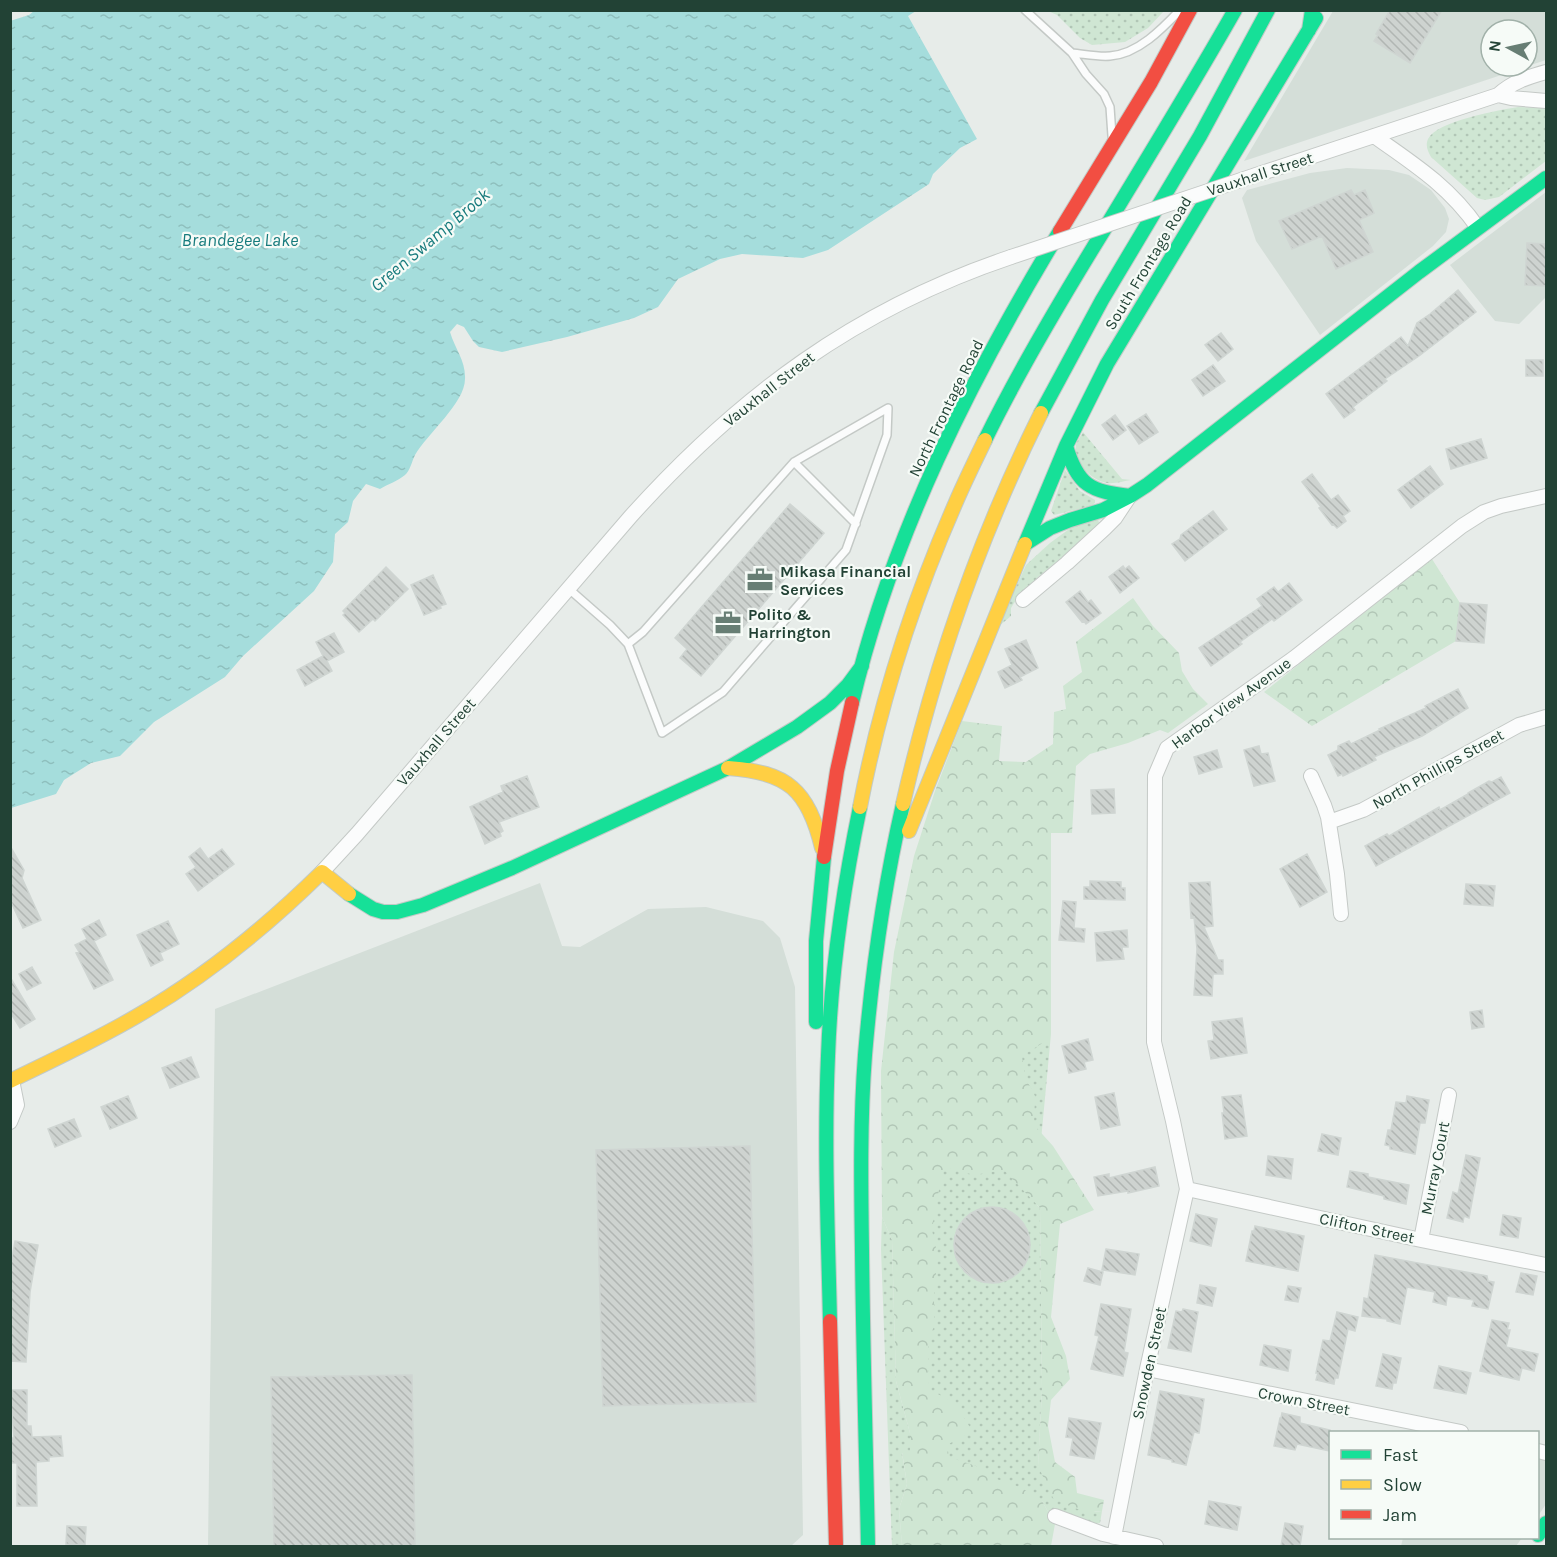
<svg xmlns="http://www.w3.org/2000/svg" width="1557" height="1557" font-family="Karla,sans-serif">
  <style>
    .built { fill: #d4ded8; fill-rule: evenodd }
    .grass { fill: url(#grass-dots) }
    .forest { fill: url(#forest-crowns) }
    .water { fill: url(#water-ripples) }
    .building { fill: url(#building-back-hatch); stroke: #cfd5d2; stroke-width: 1.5 }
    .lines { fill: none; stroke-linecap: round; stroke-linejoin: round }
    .lane-casing { stroke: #c4c9c6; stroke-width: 10 }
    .street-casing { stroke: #c4c9c6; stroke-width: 16 }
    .fast-casing { stroke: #c2cac6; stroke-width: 16 }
    .slow-casing { stroke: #c2cac6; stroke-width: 16 }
    .jam-casing { stroke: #c2cac6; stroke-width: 16 }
    .lane { stroke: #fbfcfc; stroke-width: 7 }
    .street { stroke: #fbfcfc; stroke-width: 14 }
    .fast { stroke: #16e098; stroke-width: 14 }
    .slow { stroke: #ffcf43; stroke-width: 14 }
    .jam { stroke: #f24e42; stroke-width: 14 }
    .street-bridge-casing { stroke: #c4c9c6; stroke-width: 16; stroke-linecap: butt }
    .street-bridge { stroke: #fbfcfc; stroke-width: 14 }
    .labels { text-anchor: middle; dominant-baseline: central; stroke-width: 4.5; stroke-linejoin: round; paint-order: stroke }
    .street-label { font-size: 16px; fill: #224235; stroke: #f6fbf7 }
    .poi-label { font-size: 16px; font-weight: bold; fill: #224235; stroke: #f6fbf7; text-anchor: start }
    .water-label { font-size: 18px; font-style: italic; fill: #177b7d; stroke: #f6fbf7 }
  </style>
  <defs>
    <pattern id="grass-dots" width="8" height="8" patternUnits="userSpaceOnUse" patternTransform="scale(1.5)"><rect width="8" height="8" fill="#cfe6d3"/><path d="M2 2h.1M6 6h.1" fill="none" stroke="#b1c6b6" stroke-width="1.8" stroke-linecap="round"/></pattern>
    <pattern id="forest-crowns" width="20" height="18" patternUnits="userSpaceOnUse" patternTransform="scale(1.5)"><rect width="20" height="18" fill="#cfe6d3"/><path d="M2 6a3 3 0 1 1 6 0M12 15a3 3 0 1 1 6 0" fill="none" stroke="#b1c6b6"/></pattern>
    <pattern id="water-ripples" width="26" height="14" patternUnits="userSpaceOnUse" patternTransform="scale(1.5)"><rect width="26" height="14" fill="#a5dddc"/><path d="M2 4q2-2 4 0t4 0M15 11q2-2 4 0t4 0" fill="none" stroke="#8ebfbd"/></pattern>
    <pattern id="building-back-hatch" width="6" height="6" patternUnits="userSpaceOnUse" patternTransform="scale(1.5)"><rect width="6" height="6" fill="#ced3d0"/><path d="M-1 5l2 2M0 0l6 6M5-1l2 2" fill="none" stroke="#b1b6b3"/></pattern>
  </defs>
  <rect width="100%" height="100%" fill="#e7ece9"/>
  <path class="built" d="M1333,11h213v49l-302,101zM1491,30h36v36h-36z
    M1347,168l42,2 20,5 22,15 14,18 4,11 -3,13 -13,14 -113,89 -64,-94 -14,-43 5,-8 63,-17z
    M1546,192v105l-27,27 -24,-3 -45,-56z
    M540,883l22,63 18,1 68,-38 58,-2 57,14 17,17 15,49 8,548 -12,11h-583l7,-537z
    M1538,1458l8,2v44l-8,12z
    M1403,1538h119l-6,8h-115z"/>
  <path class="grass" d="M1048,11l116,-1v1l-16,17 -23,14 -33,3 -12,-7 -23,-23z
    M1518,107l28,1v53l-47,36 -14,3 -8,-2 -46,-41c-3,-6 -6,-11 -3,-18 9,-18 71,-29 90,-32z
    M1083,432l39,47 9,1c-7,1 -16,4 -24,3 -16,-3 -34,-20 -31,-38 1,-4 5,-9 7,-13z
    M1065,470l15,21 15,9v3l-4,3 -37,9 -3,-4z
    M1098,519l2,8 -62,50 -24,26 -3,5v8l-13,11 28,-62 24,-22 22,-16z
    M1051,1034l-14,149v22l3,3 2,182 -4,76 57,46 7,-1 -2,12 -6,1 -38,-14 -1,14 -13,-23 -112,45 -8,-57 12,-433z
    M882,1217l10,23 4,141 14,52v20h-8l5,31 -8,25 3,37h-10l-11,-297z"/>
  <path class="forest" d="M1432,559l28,44 -4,38 -144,85 -48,-34z
    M1133,598l20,28 26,27 3,18 11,18 15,15 -40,29 -8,-3 -32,13 -38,11 -14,12 -4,67h-21v201l-10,10 -19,12 3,21 10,19 -1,29 19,21 41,64 -34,14 -9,93 15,39 4,23 -19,21 -3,26 7,36 20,15 2,16 27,7 -2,11c-18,3 -33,-5 -49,-13l-15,-32 4,-76 -2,-182 -36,-38 -30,5 -30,-8 -7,32 -5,31 6,27 -4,33v37l-6,13 1,50c23,9 32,21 43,41l-25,14 2,12 27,9 12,10 34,12 20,13 13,23 -4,22h-149l-3,-37 8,-25 -5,-32 8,1v-20l-14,-52 -4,-141 -10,-23 -1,-146 13,-119 20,-96 21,-65 27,-70 40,5 -3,35 27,1 27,-18 1,-32 12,-3 -3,-23 19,-14 -6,-30z"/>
  <path class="water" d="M34,11h882l-8,5 69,123 -17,9 -27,26 -4,10 -101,66 -25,8 -61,-4 -22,5 -42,20 -20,28 -24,11 -67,19 -65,15 -23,-5 -6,-6 -9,-14 -7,-3 -7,8c5,17 16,29 15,47 0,24 -38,55 -50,76 -3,6 -5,16 -10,20 -7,6 -17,9 -25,14l-14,-5 -13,17 -5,21 -13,12 -2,28 -19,29 -71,65 -18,21 -71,45 -34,34 -29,7 -27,17 -8,14 -45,14 -1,-787 19,-6z"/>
  <path class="building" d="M1390,10h52l-32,53 -36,-22 4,-6 -2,-1z
    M1351,190l3,5 11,-5 9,23 -15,7 14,32 -37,17 -14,-33 -30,13 -13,-28z
    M1527,243l19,1v42l-21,-1z
    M1458,290l18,22 -57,44 -34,23 2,2 -34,26 2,3 -11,8 -18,-24 75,-57 7,9 9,-23 13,-9z
    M1221,333l12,16 -15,12 -13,-16z
    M1526,360h17v16h-17z
    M1213,365l12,16 -22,15 -11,-16z
    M1146,414l12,18 -19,12 -12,-18z
    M1115,415l11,15 -13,10 -11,-15z
    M1481,439l6,19 -36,11 -5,-20z
    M1430,466l13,18 -32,24 -13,-18z
    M1312,474l19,26 7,-5 12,16 -7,5 3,5 -9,7 -4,-4 -1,1 -13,-17 2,-1 -19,-25z
    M790,504l34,29 -123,143 -21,-18 7,-9 -12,-11z
    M1213,511l14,18 -42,32 -13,-17 8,-5 1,-4z
    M1123,566l2,3 4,-3 10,12 -19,15 -11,-16z
    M386,567l22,22 -33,32 -2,-2 -14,13 -16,-17 2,-2 -2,-2z
    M433,575l13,29 -6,2 1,2 -17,7 -13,-30z
    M1289,583l13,17 -28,21 -2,-2 -32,23 2,2 -31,22 -12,-18 63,-42 -5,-7 17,-12 4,5z
    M1080,591l8,11 3,-2 10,13 -15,11 -2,-3 -2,1 -16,-20z
    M1460,603l27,2 -3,38 -28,-2z
    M334,633l10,19 -17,9 5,10 -27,15 -8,-16 26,-14 -7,-14z
    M1026,640l12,28 -18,9 2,3 -17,8 -7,-16 14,-7 -7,-16z
    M1458,689l10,19 -46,28 -48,21 2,3 -33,16 -1,-2 -4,2 -10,-21 10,-5v-4l11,-5 2,3 29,-14 -1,-1 47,-21 -1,-2z
    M1259,746l2,8 7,-1 7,28 -21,5 -10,-36z
    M1217,750l5,17 -23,7 -5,-17z
    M527,776l12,31 -40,15 4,9 -3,2 1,3 -16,8 -15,-37 33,-15 -2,-6z
    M1501,777l9,16 -134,73 -11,-20 22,-12 2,2 50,-29 1,3 28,-16v-1l21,-12 3,1z
    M1114,789l1,24 -23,1 -1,-24z
    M10,846l14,24 -2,8 19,42 -18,8 -11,-24h-2z
    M200,848l8,11 14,-10 12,15 -36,27 -12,-17 10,-7 -7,-10z
    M1307,854l20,38 -27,15 -20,-38z
    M1090,881l31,1v6h4v12l-41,-1v-12h6z
    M1210,882l3,44 -9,1 14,33h5v14h-10l-1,22 -18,-1 3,-46 -3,-32 -3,1 -2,-35z
    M1466,884l29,2 -2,20 -29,-2z
    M1063,901l13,1 -2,26 11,1 -1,13 -25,-2z
    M99,920l7,15 -12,6 19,39 -19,9 -18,-36 3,-1 -4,-7 12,-6 -5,-10z
    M168,921l11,23 -19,9 3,7 -12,6 -14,-31z
    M1127,930l1,17h-6l2,12 -27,2 -2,-28z
    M32,967l9,16 -14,7 -8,-16z
    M10,977l25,42 -15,9 -10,-16z
    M1482,1010l2,17 -12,2 -2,-17z
    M1242,1018l5,35 -36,6 -3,-18 6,-1 -2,-18z
    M1088,1039l5,21 -9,2 2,7 -17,4 -7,-27z
    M191,1057l8,20 -29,11 -8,-20z
    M1114,1093l6,32 -19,4 -6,-32z
    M1241,1095l6,41 -22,3 -3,-26h2l-2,-16z
    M128,1096l9,22 -27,11 -9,-22z
    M1407,1096l22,4 -4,23h-5l-5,31 -25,-5v-3l-5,-1 3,-15h3l5,-28 10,1z
    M74,1119l7,17 -26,11 -7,-18z
    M1322,1134l19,4 -3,17 -20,-4z
    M750,1146l6,256 -153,4 -7,-256z
    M1466,1155l14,3 -11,60 -5,-2 -1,6 -16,-4 6,-26 5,2z
    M1268,1156l25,3 -2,20 -25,-4z
    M1155,1167l4,19 -31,7v-2l-30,5 -4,-19 15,-3v4z
    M1350,1171l18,3v3l41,8 -3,19 -22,-5v-3l-37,-9z
    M954 1245a38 38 0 1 1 76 0a38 38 0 1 1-76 0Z
    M1196,1214l21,5 -6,27 -21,-5z
    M1503,1215l18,3 -3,20 -18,-3z
    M1255,1226l49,10 -6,35 -52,-10 6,-30h2z
    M15,1241l23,4 -8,47 -4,70 -16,-1v-92z
    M1106,1249l33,5 -4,21 -33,-5z
    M1375,1255l112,21 1,5 6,1 -6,27 -16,-3 2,-6 -27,-4 -1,9 -13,-3 2,-10 -28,-5 -7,37 -13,-3v-2l-25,-3 2,-18 4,1z
    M1088,1268l15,4 -3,13 -16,-4z
    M1521,1273l16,3 -4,19 -17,-3z
    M1200,1285l16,3 -4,18 -15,-3z
    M1288,1286l13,2 -3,14 -13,-2z
    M1101,1304l30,5 -7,43 4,1 -5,23 -32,-7 8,-33 -4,-1z
    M1183,1309l15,3 -7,40 -23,-4 8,-37 6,1z
    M1337,1312l21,5 -3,14 -7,-2 -10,49h-3l-1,6 -18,-4 2,-7h-2l7,-33 7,1z
    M1492,1320l17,3 -2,7h3l-4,17 32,7 -4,17 -12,-3 -3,12 -39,-9z
    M1264,1345l27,5 -3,21 -28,-6z
    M1383,1354l18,4 -5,25h-3l-1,6 -16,-3z
    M1439,1366l32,7 -5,21 -32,-6z
    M412,1375l3,171h-141l-3,-169z
    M10,1390h17v36h4l1,11 29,-1 2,20 -14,1v4l-13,1 1,44h-20v-43h-5l-2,-18v-7h4l-2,-24h-2z
    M1160,1391l44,8 -5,34 -5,-1 -8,33 -14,-3v-2l-24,-5z
    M1282,1413l18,4v6l30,7v21l-33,-7 -2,6 -21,-4 6,-28h1z
    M1069,1418l32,5 -7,36 -24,-4 3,-17 -7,-1z
    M1209,1501l32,6 -4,23 -32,-6z
    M1285,1523l18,3 -3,20h-19z
    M67,1526l19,1 -1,18 -19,-1z"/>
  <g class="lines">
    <g class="lane-casing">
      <path id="lane" d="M1025,10l47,43 14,21 18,20 6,13 2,29
        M1072,53c12,1 25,4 38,3 28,-2 52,-27 70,-46
        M794,462l62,62
        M569,589l41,36 18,19 34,89 61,-41 123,-142 41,-115 1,-27 -94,54 -151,170 -15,12"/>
    </g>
    <g class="street-casing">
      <path id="street" d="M1498,95l13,3 35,3
        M1374,136c40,28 76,51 104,92
        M1256,175l242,-80c14,-13 30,-18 48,-23
        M1023,600l44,-37 38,-35 10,-10 14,-21
        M1311,776l13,29 4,12 9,57 4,40
        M1329,822l34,-12 156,-85 27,-8
        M322,872l35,-38 274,-318c109,-121 225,-207 380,-259
        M10,1122l7,-17 -5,-25
        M1187,1189l234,51 125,25
        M1421,1240l28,-145
        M1147,1369l314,63
        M1538,1451l8,2
        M1055,1516l48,18 53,12
        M1114,1537l33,-168 40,-180 -14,-68 -19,-79 1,-266 12,-28 127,-90 168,-132 22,-14 17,-6 45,-10"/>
    </g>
    <g class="fast-casing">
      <path id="fast" d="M1309,30l3,-20
        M1041,413l61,-113 98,-164 68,-126
        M985,440c35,-72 77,-142 119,-210 44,-73 89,-146 131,-220
        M1066,446c12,40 24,45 64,50
        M1025,544l25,-16 20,-8 33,-10 27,-14 17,-11 272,-213 127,-94
        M1025,544l41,-98 41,-82 209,-346
        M852,703c40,-169 119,-325 208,-472
        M349,894l24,15 10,3h14l26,-7 89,-37 216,-100 69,-41 33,-24 18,-18 14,-19
        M816,1022v-81l8,-84
        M830,1321c-2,-88 -6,-177 -2,-265 3,-84 15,-167 32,-249
        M1538,1535l8,-12
        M868,1546c-2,-98 -5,-197 -6,-295 -1,-65 -2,-131 3,-196 7,-84 19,-168 38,-251"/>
    </g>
    <g class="slow-casing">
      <path id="slow" d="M728,768c60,4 80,22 94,80
        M903,804c31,-137 76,-266 138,-391
        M860,807c20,-104 53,-207 96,-305 9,-21 19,-41 29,-62
        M909,831l116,-287
        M10,1081c43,-21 86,-41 127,-65 68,-39 129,-89 185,-144l27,22"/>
    </g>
    <g class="jam-casing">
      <path id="jam" d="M1060,231l91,-149 39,-72
        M824,857l13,-86 15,-68
        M830,1321l6,225"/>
    </g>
    <use href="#lane" class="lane"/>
    <use href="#street" class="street"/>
    <use href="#fast" class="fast"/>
    <use href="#slow" class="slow"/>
    <use href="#jam" class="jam"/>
    <g class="street-bridge-casing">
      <path id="street-bridge" d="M1011,257l245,-82"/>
    </g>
    <use href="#street-bridge" class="street-bridge"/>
  </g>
  <defs>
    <g id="office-bare" transform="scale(2.07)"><path d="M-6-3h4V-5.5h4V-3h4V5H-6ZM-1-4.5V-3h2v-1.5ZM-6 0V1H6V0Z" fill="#677e74" stroke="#f6fbf7" stroke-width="2.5" paint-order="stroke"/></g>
  </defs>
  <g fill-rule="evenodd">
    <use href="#office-bare" x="760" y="580"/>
    <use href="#office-bare" x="728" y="623"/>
  </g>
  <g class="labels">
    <g class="street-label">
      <text transform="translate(1260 174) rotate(-18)">Vauxhall Street</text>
      <text transform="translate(1148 263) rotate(-59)">South Frontage Road</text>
      <text transform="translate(769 389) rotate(-38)">Vauxhall Street</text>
      <text transform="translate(946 408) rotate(-64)">North Frontage Road</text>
      <text transform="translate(1231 703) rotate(-36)">Harbor View Avenue</text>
      <text transform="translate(436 742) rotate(-49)">Vauxhall Street</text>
      <text transform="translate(1438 769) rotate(-29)">North Phillips Street</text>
      <text transform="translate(1435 1168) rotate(-79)">Murray Court</text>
      <text transform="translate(1367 1228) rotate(12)">Clifton Street</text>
      <text transform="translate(1149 1363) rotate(-78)">Snowden Street</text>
      <text transform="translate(1304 1401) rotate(11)">Crown Street</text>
    </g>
    <g class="poi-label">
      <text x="780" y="571">Mikasa Financial<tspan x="780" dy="18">Services</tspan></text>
      <text x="748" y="614">Polito &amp;<tspan x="748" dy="18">Harrington</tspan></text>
    </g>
    <g class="water-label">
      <text x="240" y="240">Brandegee Lake</text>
      <text transform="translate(430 240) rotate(-40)">Green Swamp Brook</text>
    </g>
  </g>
  <rect width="1557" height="1557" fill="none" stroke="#224235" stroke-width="24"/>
  <rect x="1329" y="1431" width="210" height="108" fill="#f6fbf7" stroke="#a1b1a9" stroke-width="1.5"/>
  <rect x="1341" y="1450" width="30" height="9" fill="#16e098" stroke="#a1b1a9" stroke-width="1.5"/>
  <text x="1383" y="1461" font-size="18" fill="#224235">Fast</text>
  <rect x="1341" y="1480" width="30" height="9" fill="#ffcf43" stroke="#a1b1a9" stroke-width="1.5"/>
  <text x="1383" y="1491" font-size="18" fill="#224235">Slow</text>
  <rect x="1341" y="1510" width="30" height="9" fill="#f24e42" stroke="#a1b1a9" stroke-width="1.5"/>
  <text x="1383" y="1521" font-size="18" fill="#224235">Jam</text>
  <g transform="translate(1509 48) rotate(278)"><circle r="28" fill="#f6fbf7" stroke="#a1b1a9" stroke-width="1.5"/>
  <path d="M0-4.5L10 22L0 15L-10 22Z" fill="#677e74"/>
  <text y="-9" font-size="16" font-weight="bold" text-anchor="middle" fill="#224235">N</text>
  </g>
</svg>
